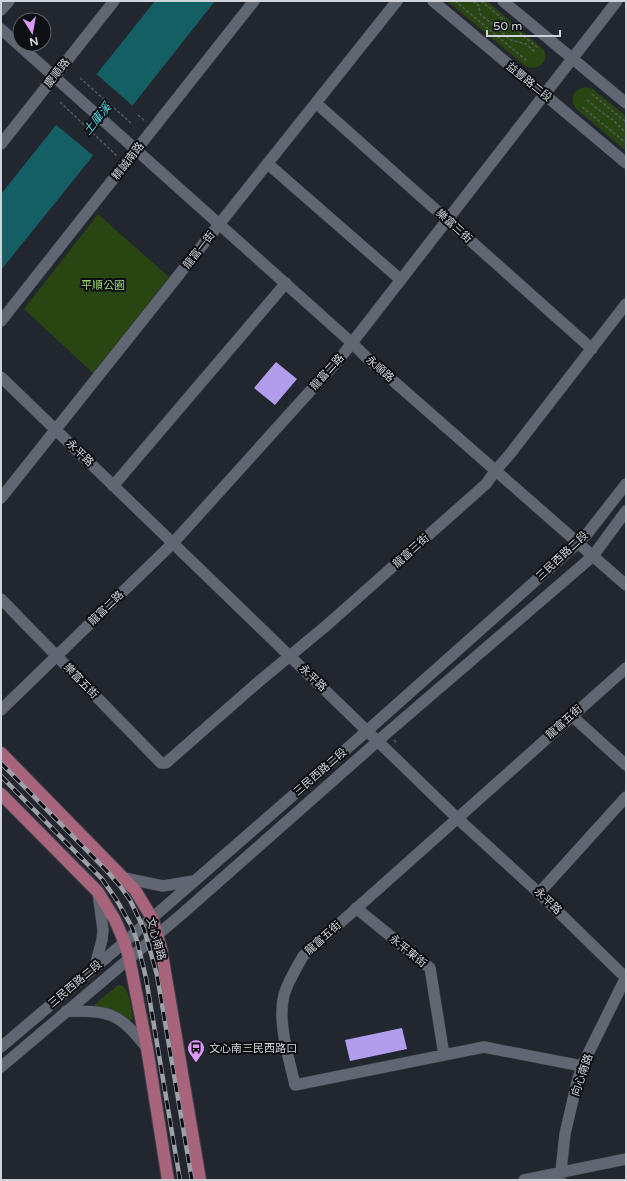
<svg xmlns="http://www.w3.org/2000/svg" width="627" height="1181" font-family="'Varela Round','Noto Sans TC',sans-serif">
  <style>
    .green { fill: #294511 }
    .water { fill: #145f64 }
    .pier { fill: #22262f }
    .building { fill: #b29ded }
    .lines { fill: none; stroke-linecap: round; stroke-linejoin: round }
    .minor-casing { stroke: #3e424a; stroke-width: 12 }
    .major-casing { stroke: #3e424a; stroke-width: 14 }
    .path { stroke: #575a62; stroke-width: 1.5; stroke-dasharray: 3 2; stroke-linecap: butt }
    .minor { stroke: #616772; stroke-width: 11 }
    .major { stroke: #a8647b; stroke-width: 12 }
    .rail-casing { stroke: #9da0a7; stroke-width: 4.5 }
    .rail { stroke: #0d0f13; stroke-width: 3; stroke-dasharray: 9; stroke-linecap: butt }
    .labels { text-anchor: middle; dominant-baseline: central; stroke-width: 4; stroke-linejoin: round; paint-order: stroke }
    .street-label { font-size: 11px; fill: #d1d4da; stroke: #0d0f13 }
    .park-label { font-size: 11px; fill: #9bd570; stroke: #0d0f13 }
    .poi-label { font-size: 11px; fill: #d1d4da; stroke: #0d0f13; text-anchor: start }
    .water-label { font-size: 12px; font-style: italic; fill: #54dbe5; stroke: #0d0f13 }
  </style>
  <rect width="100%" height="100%" fill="#22262f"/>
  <path class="green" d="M447,1h40l57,49c6,13 -8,22 -19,16z
    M585,87l8,2 33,27v35l-51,-43c-5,-11 -2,-18 10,-21z
    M98,214l71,63 -76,96 -69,-64z
    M118,985c12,-1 13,24 15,33l-3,4 -14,-11 -19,-3 -3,-2 1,-2z"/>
  <path class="water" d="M155,1h60l-131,166 -83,103v-76z"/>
  <path class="pier" d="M95,73l39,34 -39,50 -40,-33z"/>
  <path class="building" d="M276,362l21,17 -22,26 -21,-17z
    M402,1028l5,21 -57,12 -5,-21z"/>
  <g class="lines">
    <g class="minor-casing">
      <path id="minor" d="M433,1l193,162
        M503,1l123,102
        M1,10l8,-9
        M1,29l351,314 14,14 260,228
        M316,103l276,246
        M1,144l113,-143
        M268,164l133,116
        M1,321l253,-320
        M1,377l391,378 65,63 82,75 87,85
        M113,486l173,-203
        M1,498l396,-497
        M1,599l160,164h5l90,-79 71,-59 159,-141 10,-14 14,-16 116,-150
        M1,710l172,-167 168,-186 276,-356
        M572,716l54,49
        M124,878l39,8 30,-5
        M539,893l87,-96
        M356,908l74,60 14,87
        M95,966l7,-26 1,-10 -5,-37
        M66,1011c45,0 52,1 81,37
        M1,1047l112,-95 246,-214 219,-195 9,-9 39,-50
        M582,1066l-98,-19 -189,38c-6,-27 -18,-63 -11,-90 4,-14 12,-26 19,-39l323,-288
        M1,1067l181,-153 205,-181 206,-177 33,-45
        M524,1180l102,-21
        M560,1180l5,-46 12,-52 5,-16 44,-89"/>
    </g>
    <g class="major-casing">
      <path id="major" d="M1,753l134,137 17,28 9,30 39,232
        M1,794l97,98 17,28 9,21 5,16 18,91 21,132"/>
    </g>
    <path class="path" d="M455,1l72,60
      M473,1l6,5 1,8 31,26 15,4 9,8
      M481,1l57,47
      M80,78l51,45
      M592,94l34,28
      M587,100l13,11 13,9 13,13
      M60,102l58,55
      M582,107l44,36
      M138,115l8,7
      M394,740l3,3"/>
    <use href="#minor" class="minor"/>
    <use href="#major" class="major"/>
    <g class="rail-casing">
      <path id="rail" d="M1,763l105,107 14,16 10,14 14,29 13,46 35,205
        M1,776l101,103 14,20 16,28 5,14 9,37 34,202"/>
    </g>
    <use href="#rail" class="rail"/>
  </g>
  <defs>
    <g id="bus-pin" transform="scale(0.9)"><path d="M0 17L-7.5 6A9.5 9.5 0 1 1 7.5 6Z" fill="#db99f5" stroke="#0d0f13"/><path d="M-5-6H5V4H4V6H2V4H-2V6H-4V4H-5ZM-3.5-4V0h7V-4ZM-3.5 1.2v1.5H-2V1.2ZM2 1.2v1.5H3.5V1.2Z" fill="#111"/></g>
  </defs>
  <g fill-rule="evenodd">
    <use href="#bus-pin" x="196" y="1048"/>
  </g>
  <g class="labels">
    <g class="street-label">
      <text transform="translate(57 73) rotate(-52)">慶順路</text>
      <text transform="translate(529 82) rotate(39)">益豐路二段</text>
      <text transform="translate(128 161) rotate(-52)">精誠南路</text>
      <text transform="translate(454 226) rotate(42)">樂富三街</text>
      <text transform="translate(199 250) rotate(-52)">龍富一街</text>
      <text transform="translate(380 369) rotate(41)">永順路</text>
      <text transform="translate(327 372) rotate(-48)">龍富二路</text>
      <text transform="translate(80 453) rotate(44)">永平路</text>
      <text transform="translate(411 551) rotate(-42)">龍富三街</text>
      <text transform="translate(562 556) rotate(-43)">三民西路二段</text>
      <text transform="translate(106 608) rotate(-44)">龍富二路</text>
      <text transform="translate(313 678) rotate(44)">永平路</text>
      <text transform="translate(81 681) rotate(46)">樂富五街</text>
      <text transform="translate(564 722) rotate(-42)">龍富五街</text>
      <text transform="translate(320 772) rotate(-41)">三民西路二段</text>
      <text transform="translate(548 901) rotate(44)">永平路</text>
      <text transform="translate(323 938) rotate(-42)">龍富五街</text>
      <text transform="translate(156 939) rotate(74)">文心南路</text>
      <text transform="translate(408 951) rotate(39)">永平東街</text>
      <text transform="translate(75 984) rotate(-40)">三民西路二段</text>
      <text transform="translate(582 1075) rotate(-71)">向心南路</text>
    </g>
    <g class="park-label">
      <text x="103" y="285">平順公園</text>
    </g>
    <g class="poi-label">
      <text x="209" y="1048">文心南三民西路口</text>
    </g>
    <g class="water-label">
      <text transform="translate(97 119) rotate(-51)">土庫溪</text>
    </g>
  </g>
  <rect width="627" height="1181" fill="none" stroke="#d1d4da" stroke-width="4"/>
  <g transform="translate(32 32) rotate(169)"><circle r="19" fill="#0d0f13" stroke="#5b5e63"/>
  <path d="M0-3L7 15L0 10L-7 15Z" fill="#db99f5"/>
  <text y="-6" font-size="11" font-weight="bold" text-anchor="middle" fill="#d1d4da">N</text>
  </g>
  <path d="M487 30v6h73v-6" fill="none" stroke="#d1d4da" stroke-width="2"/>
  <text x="493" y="30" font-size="12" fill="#d1d4da" stroke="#0d0f13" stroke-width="3" paint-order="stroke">50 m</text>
</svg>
